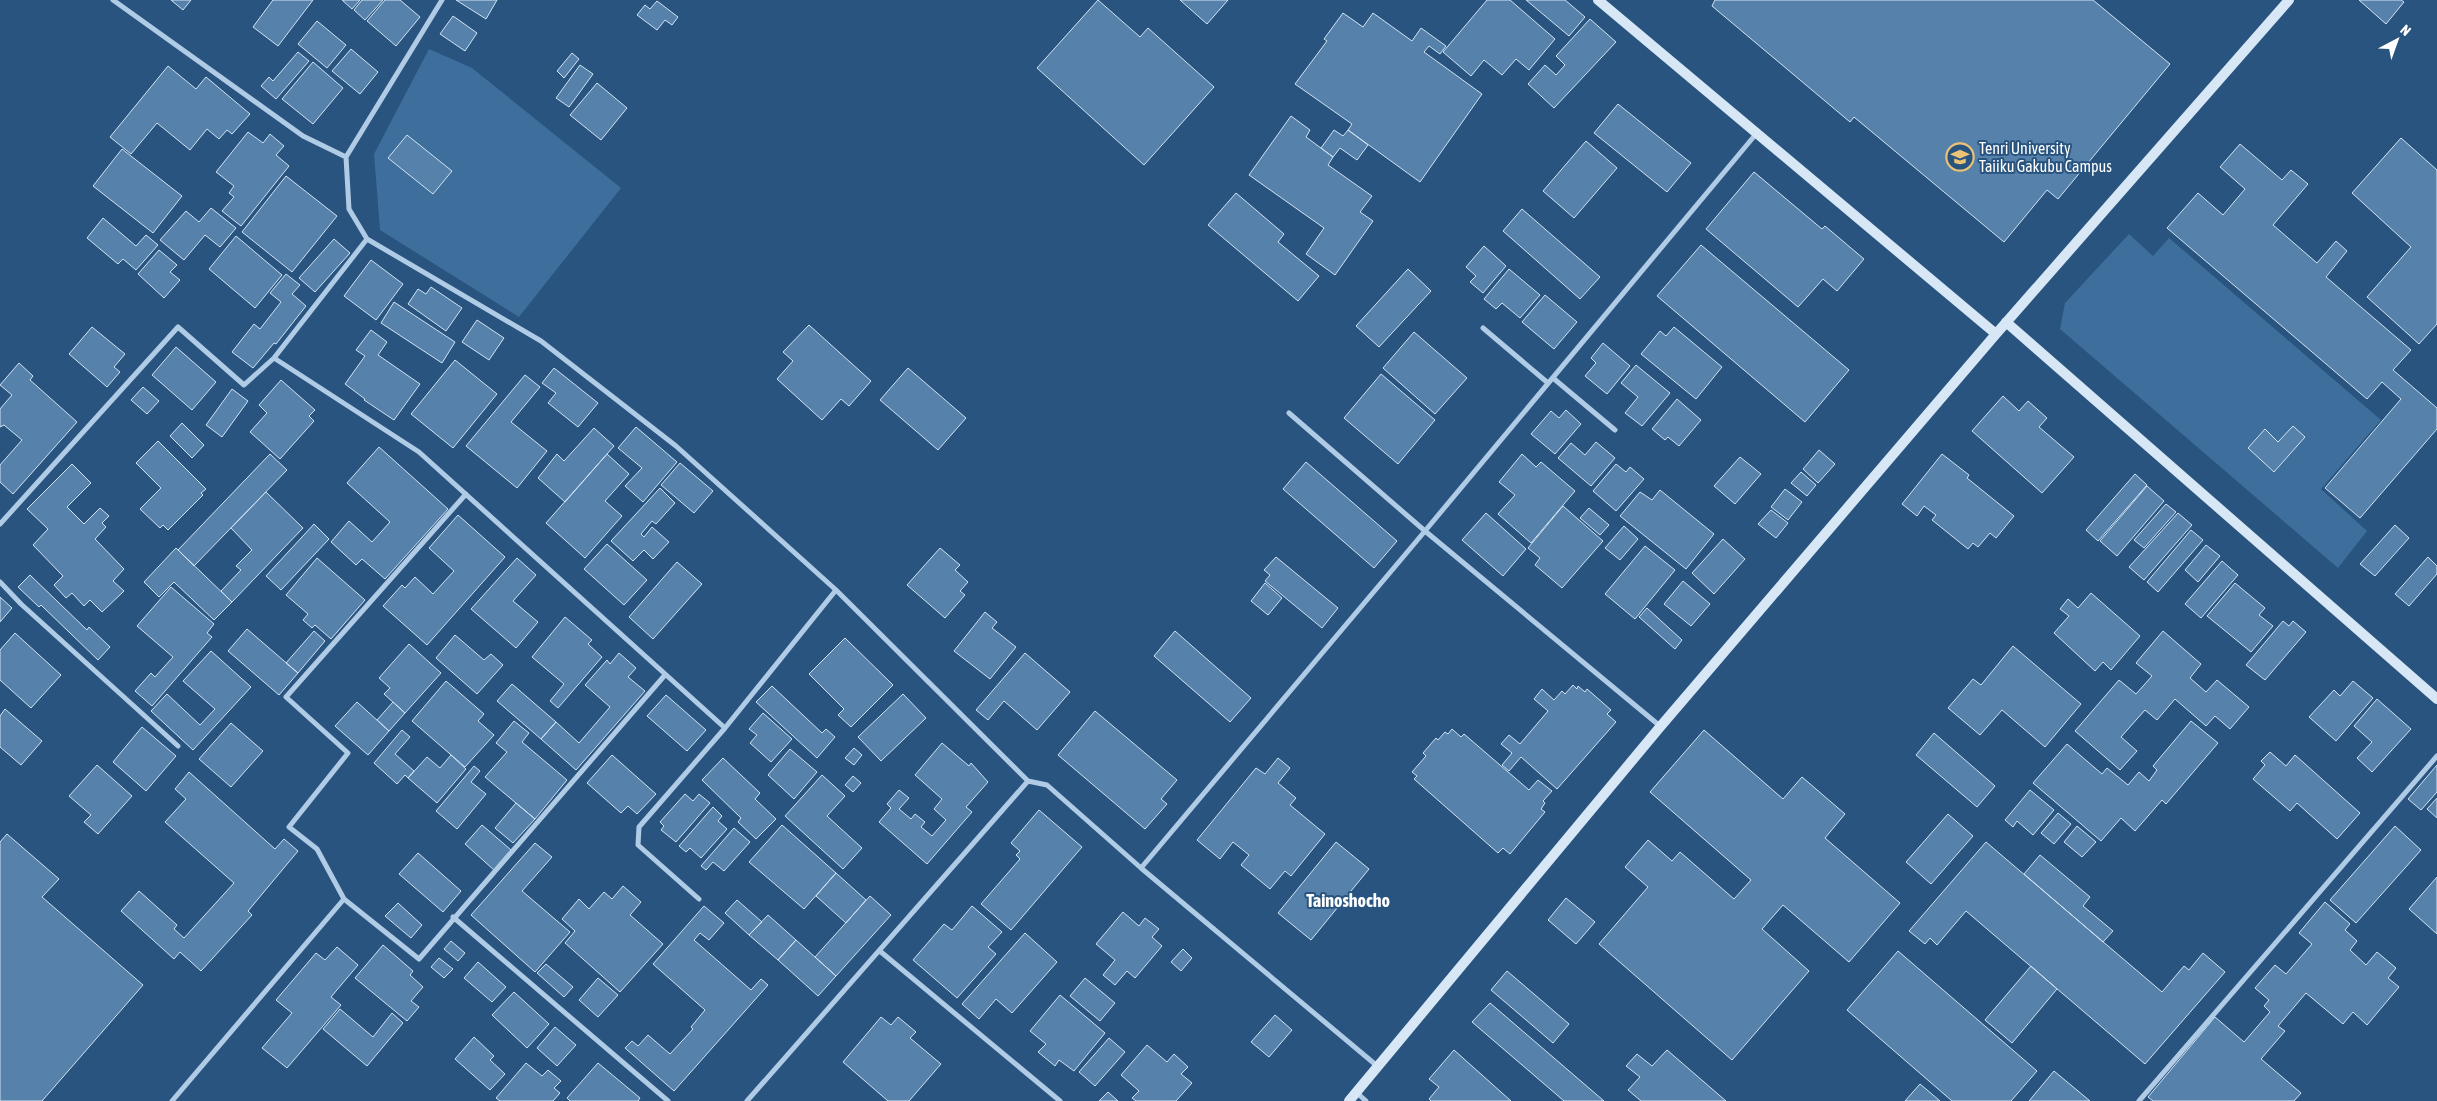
<svg xmlns="http://www.w3.org/2000/svg" width="2437" height="1101" font-family="'Asap Condensed',sans-serif">
  <style>
    .green { fill: #3d6e9c }
    .building { fill: #5581aa; stroke: #d2e4f4 }
    .lines { fill: none; stroke-linecap: round; stroke-linejoin: round }
    .street { stroke: #b0cbe5; stroke-width: 5 }
    .secondary { stroke: #d8e7f5; stroke-width: 10 }
    .labels { text-anchor: middle; dominant-baseline: central; stroke-width: 4; stroke-linejoin: round; paint-order: stroke }
    .poi-label { font-size: 16px; fill: #fff; stroke: #28547f; text-anchor: start }
    .neighbourhood-label { font-size: 18px; font-weight: bold; fill: #fff; stroke: #28547f }
  </style>
  <rect width="100%" height="100%" fill="#28547f"/>
  <path class="green" d="M429,49l43,19 149,120 -102,129 -139,-87 -6,-76z
    M2129,234l24,22 16,-18 212,182 -60,69 46,42 -29,37 -278,-239 5,-26z"/>
  <path class="building" d="M171,0h20l-8,10z
    M273,0h40l-35,46 -25,-19z
    M342,0h18l-8,9z
    M362,0h21l-18,20 -11,-10z
    M385,0h15l20,17 -24,29 -29,-25z
    M456,0h41l-11,19z
    M1098,0l42,37 8,-9 66,59 -70,78 -107,-97z
    M1180,0h48l-21,24z
    M1487,0h23l45,39 -26,31 -13,-11 -14,16 -18,-15 -13,16 -28,-24z
    M1526,0h39l20,17 -16,19z
    M1715,0h378l77,64 -112,135 -11,-9 -43,52 -150,-125 -4,5 -138,-116z
    M2359,0h42l3,2 -18,22z
    M657,1l21,16 -6,8 -7,-5 -8,10 -20,-15 8,-10 5,4z
    M1343,13l20,14 10,-14 39,28 9,-13 25,18 -6,8 -11,-8 -5,6 58,42 -62,88 -72,-52 4,-6 -57,-40 32,-43 -3,-2z
    M453,16l24,17 -12,18 -25,-17z
    M1590,19l26,23 -62,66 -26,-24 17,-19 11,10 9,-10 -9,-9z
    M317,21l29,24 -19,23 -29,-24z
    M351,49l27,23 -18,22 -28,-23z
    M298,52l11,9 -33,38 -15,-13 8,-9 4,4z
    M572,53l7,6 -15,19 -7,-7z
    M313,62l30,26 -30,36 -31,-25z
    M580,65l13,9 -24,33 -13,-9z
    M168,66l28,23 10,-12 44,37 -18,20 -5,-4 -8,9 -12,-10 -17,21 -33,-27 -26,31 -21,-17z
    M597,83l30,25 -26,32 -31,-25z
    M1618,104l73,59 -24,29 -73,-59z
    M1291,116l19,14 -4,7 27,20 -5,8 44,31 -12,16 13,9 -38,54 -29,-21 18,-26 -75,-53z
    M1334,130l9,6 5,-6 20,15 -11,15 -17,-12 -7,9 -12,-9z
    M248,132l15,11 7,-9 14,12 -8,9 13,11 -48,60 -19,-15 12,-14 -5,-4 5,-7 -18,-14z
    M407,135l45,36 -19,23 -45,-36z
    M2401,138l36,32v154l-18,20 -52,-47 44,-50 -59,-54z
    M1586,141l31,27 -43,50 -31,-27z
    M2240,144l42,36 9,-10 17,14 -35,41 44,38 19,-22 11,10 -21,26 85,73 -18,20 44,38v21l-77,89 -35,-30 76,-89 -19,-17 -15,17 -200,-171 31,-35 25,22 22,-26 -25,-22z
    M122,149l60,47 -29,37 -60,-47z
    M1754,172l68,57 3,-3 39,33 -27,32 -14,-12 -25,28 -92,-78z
    M286,176l51,40 -45,56 -50,-40z
    M1236,193l48,41 -6,8 41,34 -21,25 -90,-76z
    M211,208l25,20 -16,19 -15,-12 -21,25 -24,-20 26,-29 13,11z
    M1522,209l78,68 -20,22 -77,-68z
    M103,218l33,28 10,-11 12,10 -22,25 -13,-11 -5,5 -31,-26z
    M236,236l46,39 -27,33 -46,-39z
    M334,239l16,14 -35,39 -16,-14z
    M1701,245l148,125 -44,52 -148,-126z
    M1484,246l22,20 -23,27 -13,-11 6,-6 -10,-9z
    M159,250l18,15 -7,7 10,8 -16,18 -26,-24z
    M371,260l32,24 -27,36 -32,-24z
    M1408,269l23,22 -52,56 -23,-21z
    M1509,269l31,26 -20,23 -18,-15 -6,6 -12,-10z
    M286,274l14,11 -8,9 14,12 -30,38 -2,-1 -21,25 -21,-16 22,-28 6,5 21,-27 -11,-9z
    M431,287l31,21 -16,23 -38,-27 10,-15 8,5z
    M1545,295l32,27 -23,27 -32,-27z
    M394,302l61,40 -13,21 -61,-40z
    M477,320l27,18 -15,22 -27,-18z
    M809,325l62,56 -22,25 -8,-7 -19,21 -45,-41 16,-18 -10,-9z
    M92,327l33,27 -11,13 6,5 -13,15 -38,-33z
    M1674,327l48,40 -26,32 -55,-45 19,-23 6,5z
    M371,330l16,12 -9,13 42,29 -26,36 -30,-20 1,-1 -20,-15 20,-28 -9,-6z
    M1414,332l53,46 -32,36 -52,-46z
    M1603,343l27,23 -23,28 -22,-18 11,-13 -5,-5z
    M176,347l40,35 -24,28 -40,-35z
    M455,360l42,34 -44,54 -42,-34z
    M19,363l14,13 -3,4 47,42 -64,72 -13,-12v-17l22,-25 -18,-15 -4,2v-18l12,-14 -12,-10z
    M1636,365l34,28 -28,33 -17,-13 13,-16 -17,-14z
    M554,368l44,35 -20,24 -30,-24 8,-10 -14,-10z
    M908,368l58,50 -28,32 -58,-50z
    M1381,374l54,46 -37,44 -54,-46z
    M525,375l15,12 -29,35 36,29 -30,37 -51,-42z
    M281,380l34,30 -6,6 5,5 -34,38 -30,-27 17,-19 -8,-8z
    M143,387l16,14 -12,13 -16,-14z
    M232,389l16,12 -26,36 -16,-12z
    M2003,396l16,15 9,-10 19,17 -8,9 35,30 -32,36 -70,-62z
    M1677,399l24,21 -22,26 -11,-9 -3,3 -13,-11z
    M1566,410l15,14 -26,30 -24,-20 20,-23 8,7z
    M182,423l22,22 -12,13 -22,-22z
    M2293,426l12,11 -31,35 -26,-24 17,-19 13,13z
    M636,427l41,35 -34,40 -18,-16 17,-18 -24,-20z
    M594,428l20,18 -49,56 -27,-24 19,-24 7,7z
    M158,441l48,48 -5,4 2,2 -35,35 -5,-5 -3,3 -20,-19 21,-21 -25,-25z
    M1596,442l19,16 -24,28 -33,-28 13,-15 14,12z
    M379,447l69,62 -63,70 -23,-20 -6,6 -25,-23 18,-21 23,21 18,-20 -43,-39z
    M1819,450l16,14 -17,19 -15,-14z
    M270,454l17,16 -93,96 -16,-16z
    M607,454l22,20 -24,27 17,15 -37,42 -39,-35z
    M1522,454l14,13 5,-5 34,29 -44,52 -33,-29 17,-19 -16,-13z
    M1942,454l27,21 -2,3 47,38 -18,22 -6,-5 -12,14 -5,-4 -5,6 -36,-29 4,-5 -12,-9 -7,10 -15,-12z
    M1740,457l21,17 -26,30 -21,-18z
    M1306,462l91,79 -23,27 -91,-79z
    M680,463l33,28 -19,22 -33,-28z
    M72,464l19,19 -24,24 17,17 16,-16 9,8 -7,7 4,4 -11,12 29,30 -11,12 11,10 -22,21 -12,-12 -6,6 -12,-13 -6,5 -12,-13 9,-9 -30,-31 15,-16 -21,-20z
    M1616,464l10,8 4,-5 14,12 -28,32 -23,-20z
    M1801,472l15,13 -9,11 -16,-13z
    M2135,474l12,11 -49,56 -12,-11z
    M2147,486l17,15 -47,55 -17,-15z
    M660,488l15,15 -19,21 -4,-3 -11,13 3,3 8,-10 17,15 -16,17 -9,-9 -11,11 -22,-20z
    M1785,489l17,13 -14,18 -17,-13z
    M1660,490l54,44 -28,35 -66,-53 20,-24 12,8z
    M266,492l37,36 -71,74 -11,-11 20,-21 -5,-4 16,-16 -21,-22z
    M2166,504l10,8 -32,36 -10,-8z
    M1563,506l40,35 -41,47 -27,-23 5,-7 -12,-10z
    M1589,508l20,17 -9,10 -20,-17z
    M1771,510l17,13 -12,15 -18,-14z
    M1486,513l40,36 -23,27 -41,-36z
    M2178,513l14,12 -48,55 -15,-13z
    M458,515l47,42 -78,88 -44,-39 19,-21 3,3 10,-11 18,17 21,-23 -25,-23z
    M314,524l15,15 -48,51 -15,-14z
    M2395,525l14,13 -34,38 -15,-12z
    M1624,526l14,13 -18,21 -15,-12z
    M2191,530l12,10 -45,52 -11,-10z
    M1723,539l22,20 -31,35 -22,-21z
    M607,544l40,36 -23,25 -40,-36z
    M2206,545l14,11 -22,26 -13,-12z
    M1645,546l30,24 -40,49 -30,-25z
    M176,548l56,54 -18,18 -40,-38 -15,15 -15,-15z
    M940,548l20,17 -5,5 13,12 -8,9 5,4 -20,23 -38,-33z
    M1276,557l62,51 -16,20 -57,-47 5,-6 -6,-5z
    M2428,557l9,9v8l-28,32 -14,-12z
    M317,558l48,42 -34,39 -16,-14 -3,3 -9,-8 5,-6 -22,-19z
    M517,558l19,17 -23,26 25,21 -22,26 -45,-39z
    M2222,561l16,14 -37,43 -16,-14z
    M677,562l25,22 -49,55 -24,-22z
    M30,575l57,55 2,-3 21,20 -12,13 -57,-55 -2,2 -21,-20z
    M1683,581l27,23 -19,22 -27,-22z
    M1265,583l17,15 -14,17 -17,-14z
    M2235,583l30,25 -6,7 14,11 -22,26 -44,-36z
    M171,587l43,37 -7,9 5,4 -60,69 -17,-15 16,-18 4,4 18,-20 -36,-31z
    M2091,593l49,43 -29,34 -8,-8 -8,9 -41,-38 15,-17 -9,-7 8,-10 10,9z
    M0,597l12,11 -12,14z
    M1647,608l35,32 -7,9 -36,-32z
    M985,612l12,10 -5,6 24,19 -26,32 -36,-28z
    M565,617l27,23 -4,4 14,13 -44,51 -8,-7 14,-17 -32,-27z
    M2283,621l6,5 4,-5 13,11 -41,48 -19,-15z
    M247,629l51,44 -19,22 -51,-44z
    M314,631l11,10 -27,32 -12,-10z
    M1175,631l76,67 -21,24 -76,-66z
    M2163,631l38,33 -11,14 16,14 11,-12 32,27 -19,22 -15,-13 -9,10 -31,-27 -18,21 -12,-10 -24,27 16,14 -17,19 -45,-39 44,-51 17,14 16,-18 -16,-13z
    M15,633l46,42 -30,33 -31,-28v-30z
    M455,635l29,25 7,-6 12,11 -26,29 -41,-36z
    M845,638l48,47 -42,42 -13,-12 6,-6 -35,-35z
    M409,644l32,29 -36,40 -21,-19 6,-6 -11,-10z
    M2013,646l68,58 -36,43 -43,-37 -22,25 -32,-27 25,-29 8,6z
    M211,651l40,36 -58,63 -42,-39 16,-17 33,31 15,-16 -32,-28z
    M619,653l17,15 -8,9 17,14 -69,79 -35,-31 15,-17 23,21 31,-36 -25,-22 22,-25 3,4z
    M1025,653l45,39 -33,38 -33,-29 -16,19 -12,-10z
    M446,681l38,33 -6,7 16,14 -29,32 -53,-46z
    M2353,681l20,17 -37,43 -27,-24 25,-27 6,6z
    M512,684l44,38 -15,17 -44,-38z
    M1573,685l4,4 1,-3 7,6 2,-3 24,21 -4,4 9,8 -59,67 -36,-32 -12,14 -7,-6 10,-12 -11,-9 8,-9 11,9 28,-33 -14,-12 8,-10 12,11 8,-9 3,3z
    M772,686l50,47 4,-4 9,8 -18,21 -61,-56z
    M903,694l23,24 -45,43 -23,-24z
    M666,695l40,35 -19,21 -40,-35z
    M2377,699l34,30 -39,43 -15,-14 15,-16 -18,-16z
    M357,702l32,29 -21,24 -33,-29z
    M393,702l12,11 -16,18 -12,-11z
    M5,709l37,32 -21,24 -21,-18v-31z
    M1095,711l82,69 -16,19 6,5 -22,25 -87,-74z
    M763,713l29,26 -21,23 -21,-19 7,-8 -8,-6z
    M514,721l15,12 -7,9 45,38 -32,39 -50,-42 22,-25 -11,-9z
    M2191,721l27,22 -52,61 -4,-4 -27,31 -14,-13 -20,23 -68,-58 34,-39 35,30 5,-6 21,17 11,-13 10,9 8,-11 -4,-4z
    M231,723l32,28 -32,36 -32,-28z
    M142,727l34,29 -30,35 -33,-29z
    M1452,729l9,8 3,-3 65,56 9,-10 14,11 -9,10 2,2 -4,6 4,3 -35,42 -7,-6 -5,5 -84,-74 3,-3 -5,-4 14,-16 -3,-3 13,-15 2,2 7,-8 3,2z
    M402,730l8,7 -15,17 19,17 -6,7 -3,-3 -8,9 -23,-21z
    M1704,730l79,69 19,-22 43,37 -20,24 75,65 -51,59 -66,-57 -21,24 47,42 -77,89 -133,-116 49,-57 -23,-20 23,-27 24,21 8,-9 54,47 17,-19 -101,-88z
    M1934,733l61,53 -18,21 -61,-52z
    M942,743l27,23 2,-3 17,19 -22,25 6,5 -45,52 -48,-42 12,-14 -4,-4 12,-14 10,8 -10,11 12,10 4,-5 10,8 -4,5 11,9 14,-16 -12,-11 8,-10 -27,-24z
    M854,748l8,7 -8,10 -9,-7z
    M790,749l27,23 -23,27 -26,-24z
    M2270,752l16,14 9,-11 65,58 -23,26 -40,-36 -7,8 -37,-32 12,-14 -4,-4z
    M451,755l15,14 -29,34 -29,-25 19,-21 13,11z
    M612,755l44,39 -19,20 -9,-8 -7,7 -34,-30z
    M723,758l37,35 -5,6 21,20 -20,20 -18,-17 3,-4 -39,-38z
    M1278,758l12,10 -12,15 18,15 -6,7 35,29 -34,42 -6,-5 -15,18 -29,-24 8,-10 -16,-13 -13,17 -23,-19 59,-72 9,6z
    M97,765l35,31 -34,38 -14,-12 7,-7 -22,-19z
    M2437,765v27l-16,18 -13,-11z
    M474,766l6,5 -9,11 15,12 -29,35 -21,-18z
    M189,772l86,77 9,-10 14,12 -50,60 4,4 -51,56 -21,-19 -6,7 -53,-48 18,-20 38,34 -3,4 10,9 50,-55 -69,-61 21,-23 -11,-10z
    M822,775l23,21 -18,20 35,32 -19,21 -58,-53z
    M853,776l8,7 -8,9 -8,-7z
    M2030,790l24,20 -21,25 -16,-14 -4,6 -8,-7z
    M685,794l8,7 6,-7 11,9 -34,39 -15,-12 3,-4 -4,-4z
    M2437,798v20l-10,-9z
    M516,803l19,16 -22,24 -18,-15z
    M713,807l9,9 -4,5 9,8 -26,29 -11,-10 -4,4 -7,-6z
    M1039,810l43,37 -71,83 -30,-26 39,-45 -4,-4 4,-4 -9,-8z
    M2058,813l13,11 -17,20 -13,-11z
    M1948,814l25,22 -42,48 -25,-22z
    M482,825l29,25 -17,20 -29,-26z
    M782,825l54,48 -32,36 -55,-47z
    M2077,826l19,16 -14,15 -18,-15z
    M2395,826l26,24 -65,73 -26,-23z
    M734,828l16,14 -26,29 -11,-9 -7,8 -5,-4z
    M7,834l52,45 -17,18 101,88 -101,116h-42v-259z
    M1336,842l33,27 -58,71 -33,-27z
    M1986,842l176,150 22,-26 5,4 14,-17 22,19 -80,92 -179,-153 -29,34 -7,-7 -5,6 -16,-13z
    M535,843l17,14 -30,34 48,41 -35,40 -64,-57z
    M418,853l43,38 -18,21 -44,-38z
    M2040,855l50,42 -7,9 30,25 -10,11 -79,-68z
    M836,873l30,27 -20,23 -30,-27z
    M2437,877v57l-28,-25z
    M623,886l18,16 -11,13 33,29 -43,48 -55,-49 10,-12 -13,-12 17,-20 10,10 15,-17 8,7z
    M870,896l21,19 -55,61 -21,-19z
    M1566,898l29,24 -19,22 -28,-24z
    M737,900l25,22 -13,13 -24,-22z
    M2325,902l25,22 -5,6 12,11 -7,9 16,15 11,-13 19,16 -8,10 11,9 -32,38 -14,-13 -10,12 -37,-31 -28,33 7,5 -24,28 40,34 -7,8h-141l-5,-4 67,-80 29,25 26,-30 -6,-6 5,-6 -14,-12 20,-23 11,9 26,-30 -13,-11z
    M398,903l24,22 -11,13 -26,-22z
    M704,906l20,17 -15,17 -9,-7 -6,7 57,50 10,-11 7,6 -94,106 -49,-43 7,-7 6,5 10,-11 22,19 23,-25 -2,-2 14,-17 -52,-46z
    M972,906l30,26 -14,15 8,7 -39,44 -44,-38 31,-36 8,6z
    M1123,912l16,14 6,-8 14,11 -7,8 10,9 -27,32 -8,-7 -12,14 -12,-10 12,-15 -19,-16z
    M768,915l28,25 -18,20 -29,-25z
    M1025,933l32,29 -45,51 -16,-14 -17,20 -17,-15z
    M796,940l40,36 -18,20 -40,-36z
    M451,941l14,12 -7,8 -14,-12z
    M383,945l30,26 -3,4 13,12 -12,14 8,6 -12,14 -52,-43z
    M337,947l21,18 -27,32 10,8 -54,63 -25,-20 30,-35 -16,-13 40,-47 9,7z
    M1183,949l9,9 -11,13 -10,-9z
    M1898,951l139,120 -26,30h-59l-105,-91z
    M439,958l14,11 -9,9 -13,-11z
    M478,962l28,25 -14,15 -28,-24z
    M546,964l27,23 -9,10 -27,-24z
    M2031,966l26,23 -45,54 -27,-23z
    M1507,971l62,53 -16,19 -62,-53z
    M598,978l20,17 -20,22 -19,-17z
    M1085,978l30,25 -15,18 -30,-25z
    M514,992l35,32 -22,24 -35,-33z
    M1060,995l45,38 -31,38 -15,-11 -4,6 -17,-14 8,-8 -16,-13z
    M1490,1003l114,98h-40l-92,-79z
    M340,1009l33,28 19,-24 11,10 -36,43 -44,-37z
    M1275,1015l17,15 -23,27 -18,-15z
    M881,1017l10,8 7,-8 18,15 -6,6 31,26 -32,37h-21l-45,-39z
    M555,1027l21,18 -19,21 -20,-18z
    M474,1037l20,19 -4,4 15,14 -15,16 -35,-31z
    M1109,1038l16,14 -30,34 -16,-14z
    M1147,1045l20,17 7,-8 14,13 -7,7 11,9 -16,18h-40l-4,-3 7,-7 -18,-16z
    M1454,1050l57,51h-80l-2,-2 10,-12 -10,-8z
    M1667,1050l59,51h-85l-13,-11 12,-13 -14,-11 11,-12 15,12z
    M526,1063l16,13 6,-6 13,11 -7,7 6,5 -7,8h-53l-4,-3z
    M598,1063l42,35 -2,3h-68l-3,-3z
    M2054,1071l36,30h-61z
    M1920,1084l20,17h-35z
    M1108,1092l10,9h-19z"/>
  <g class="lines">
    <path class="street" d="M113,0l190,136 43,21
      M442,0l-96,157 3,52 18,30 174,102 135,105 160,144 192,191 19,4 94,83 235,197
      M1483,328l65,55
      M274,358l145,94 306,276 111,-138
      M1553,378l62,52
      M1289,413l136,118 235,195
      M466,494l-180,203 62,56 -59,74 28,22 27,50 75,60 246,-284
      M0,524l178,-197 66,58 30,-27 93,-119
      M0,582l21,22 157,142
      M1141,868l284,-337 331,-397
      M699,899l-61,-54 1,-18 86,-99
      M453,917l215,184
      M881,952l179,149
      M1356,1092l10,9
      M172,1101l172,-202
      M747,1101l281,-320
      M2139,1101l298,-345"/>
    <path class="secondary" d="M1598,0l398,334
      M2006,322l431,377
      M1349,1101l311,-374 336,-393 293,-334"/>
  </g>
  <defs>
    <g id="university-ring" transform="scale(1.4375)"><circle r="9.5" fill="#28547f" stroke="#ecc276" stroke-width="1.5"/><path d="M0-5L7-2L0 1L-7-2ZM-4 1L0 2.5L4 1V4Q0 6-4 4Z" fill="#ecc276"/></g>
  </defs>
  <g fill-rule="evenodd">
    <use href="#university-ring" x="1960" y="157"/>
  </g>
  <g class="labels">
    <g class="poi-label">
      <text x="1979" y="148">Tenri University<tspan x="1979" dy="18">Taiiku Gakubu Campus</tspan></text>
    </g>
    <g class="neighbourhood-label">
      <text x="1348" y="900">Tainoshocho</text>
    </g>
  </g>
  <g transform="translate(2397 40) rotate(41)" stroke="#28547f" stroke-width="4" paint-order="stroke">
  <path d="M0-4L9 19L0 12L-9 19Z" fill="#ffffff"/>
  <text y="-8" font-size="14" font-weight="bold" text-anchor="middle" fill="#ffffff">N</text>
  </g>
</svg>
